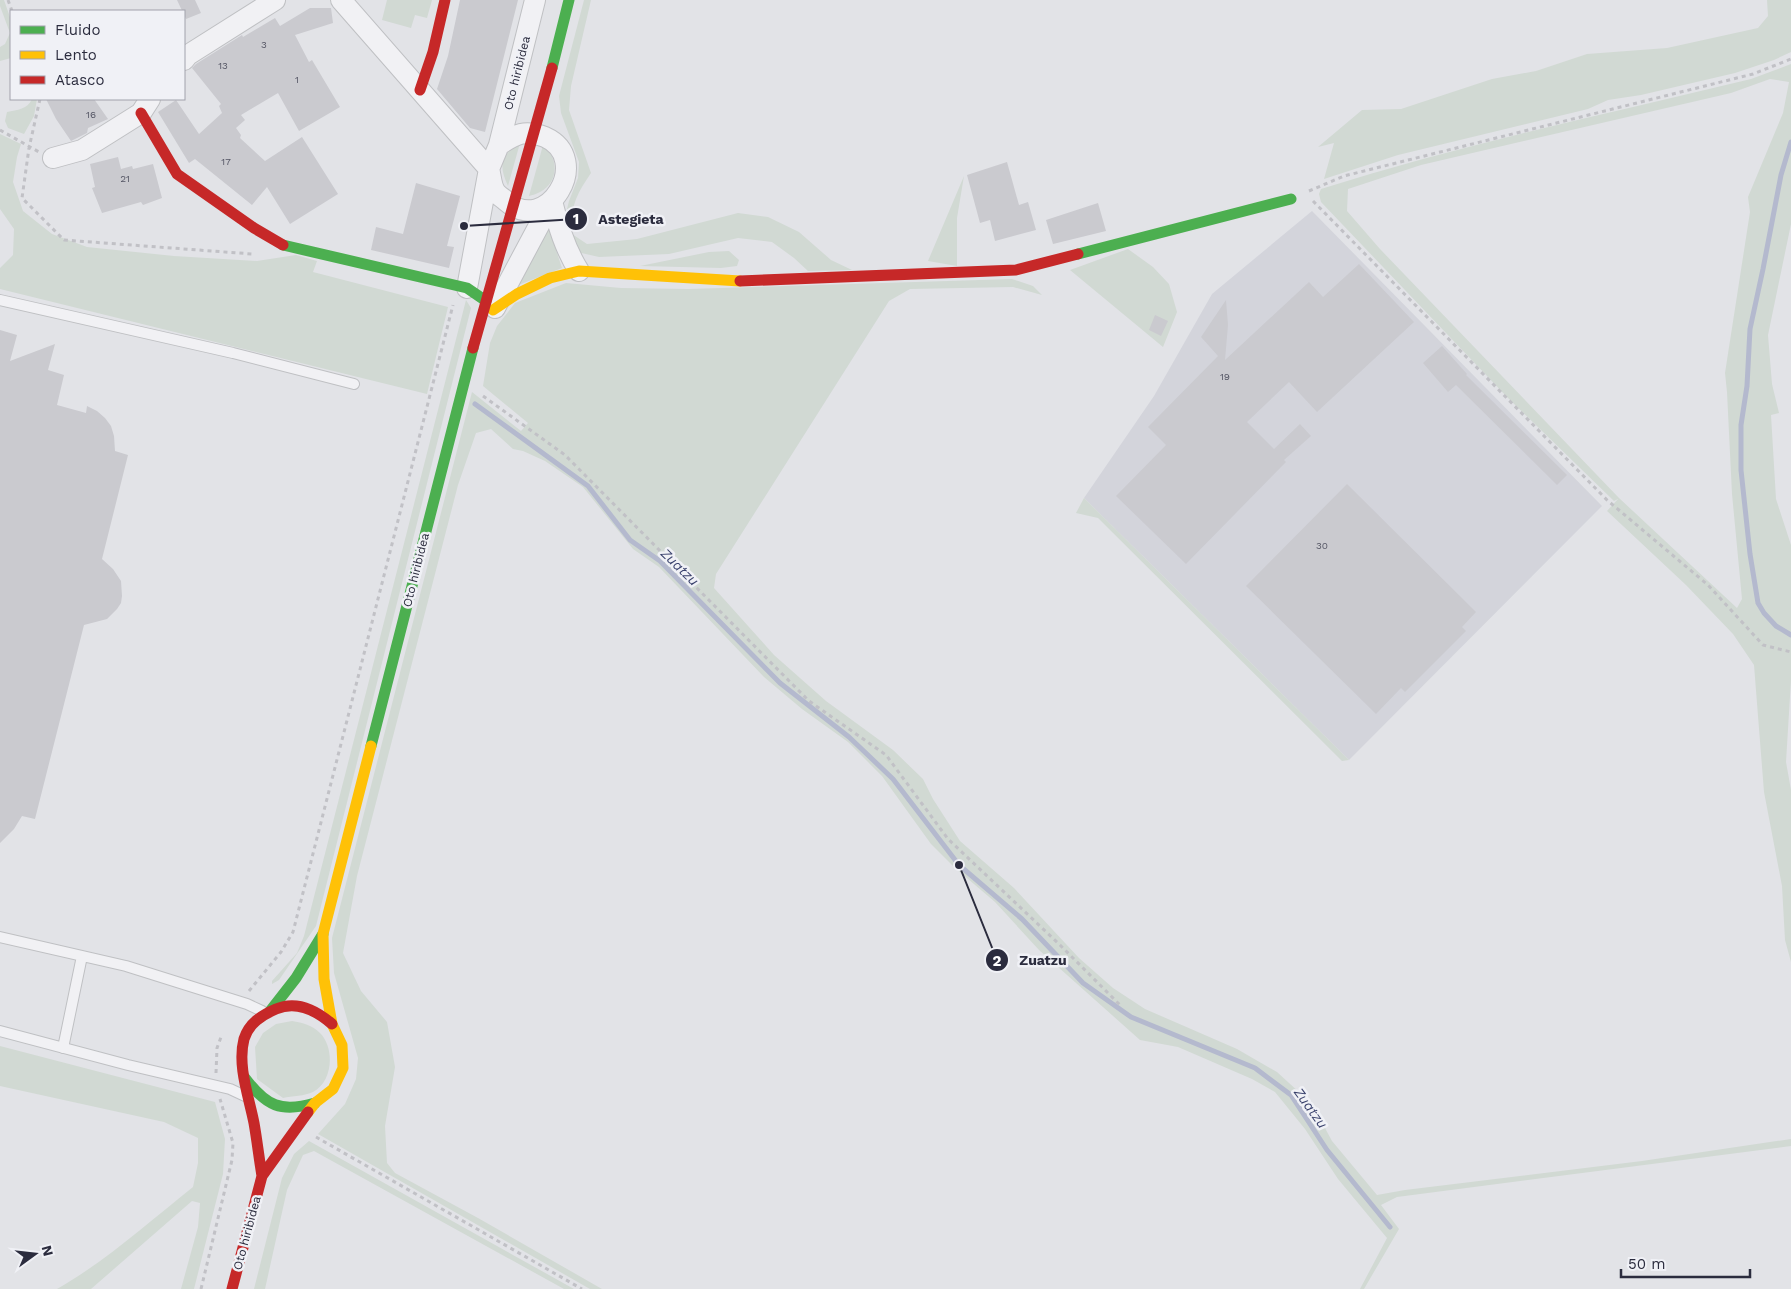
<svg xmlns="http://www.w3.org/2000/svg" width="1791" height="1289" font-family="'Work Sans',sans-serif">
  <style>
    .built { fill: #d3d4db }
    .green { fill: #d1d9d3; fill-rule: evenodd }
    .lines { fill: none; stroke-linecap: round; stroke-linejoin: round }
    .stream { stroke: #b4b9ce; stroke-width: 5 }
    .building { fill: #cacacf }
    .lane-casing { stroke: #bfc0c3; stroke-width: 12 }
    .street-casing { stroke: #bfc0c3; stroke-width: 22 }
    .path { stroke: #c1c1c6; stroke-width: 3; stroke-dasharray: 4 4; stroke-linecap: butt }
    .lane { stroke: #f1f1f4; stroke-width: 10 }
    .street { stroke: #f1f1f4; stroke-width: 20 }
    .fast { stroke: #4caf50; stroke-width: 11 }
    .slow { stroke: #ffc107; stroke-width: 11 }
    .jam { stroke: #c62828; stroke-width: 11 }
    .labels { text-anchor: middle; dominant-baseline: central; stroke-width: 5; stroke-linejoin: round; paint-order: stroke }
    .number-label { font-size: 10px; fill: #545564 }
    .street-label { font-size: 12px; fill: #2b2c3e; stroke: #f0f1f6 }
    .water-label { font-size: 14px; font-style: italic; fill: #3a426d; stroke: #f0f1f6 }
    .leader { fill: none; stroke: #2b2c3e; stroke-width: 2 }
    .callout-dot { fill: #2b2c3e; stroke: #f0f1f6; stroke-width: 2 }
    .mark-label { font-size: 15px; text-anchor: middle; font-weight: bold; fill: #fff }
    .callout-label { font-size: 14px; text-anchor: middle; font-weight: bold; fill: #2b2c3e; stroke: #f0f1f6; stroke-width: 5; stroke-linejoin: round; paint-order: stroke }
  </style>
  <rect width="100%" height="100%" fill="#e2e3e7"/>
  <path class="built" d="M1312,211l290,295 -253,254 -265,-262 70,-102 58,-102z"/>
  <path class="green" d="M0,0h4l7,20v38l-11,3v-14l5,-3 5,-11 -10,-27z
    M387,0h45l-5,18 -12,-3 -4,13 -29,-8z
    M584,0h7l-20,86 -2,24 22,63c-15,22 -21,34 -19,61l15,10 50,-5 101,-26 30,4 31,15 32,28 21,10 -44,1 -14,-13 -22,-16 -34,-4 -69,16 -70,3 -22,-5 -13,-31 5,-20 9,-23 1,-16 -18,-49 -2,-17z
    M1767,0h24v52l-17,8 -39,13 -94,22 -33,5 -20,9 -190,46 -74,24 10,-36 -16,4 44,-37 39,-1 91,-30 44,-8 51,-17 80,-6 91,-20 10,-12z
    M1791,64v160l-23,111 4,49 7,29 -8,2 5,84 15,46v135l-5,82 5,28v172l-6,-22 -3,-54 -18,-94 -10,-127 -21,-31 -47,-49 -79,-74 11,-12 -4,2 -106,-103 -187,-196 -2,-8 2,-5c141,-45 286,-75 430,-110zM1770,79l19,3 -6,31 -35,84 2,15 -25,161 2,19 5,102 10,105 -5,9 -118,-110 -239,-249 -33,-38 1,-22 73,-24 310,-72z
    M32,99h5l-3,17 -10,18 -16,-6 -3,-7 2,-9c10,-2 21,-3 25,-13z
    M0,134l21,10 -4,13 -4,25 10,29 29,23 35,13 87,9 83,5 39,-6 21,6 -4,11 135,35 -21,87 -427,-105v-21l13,-13 1,-26 -14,-20z
    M520,143l-12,43c-10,-21 -7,-31 12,-43z
    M543,145c16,13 16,37 -3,47 -3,2 -8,3 -11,4z
    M964,176l-7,42v48l-29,-5z
    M549,218l4,23 9,27 -46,18z
    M1128,249l25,18 16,17 8,28 -14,35 -93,-77z
    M729,251l10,9 -2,6 -16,2 -81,-2 69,-14z
    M1012,279l21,7 9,9 -29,-8 -103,2 -21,12 -173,273 -2,14 60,67 52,46 67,49 30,29 10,20 27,42 54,47 65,70 34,30 32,21 92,40 40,23 35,32 20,37 45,54 28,-5 237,-29 149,-22v7l-394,51 -16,8 18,24 -35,60h-4l27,-51 -49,-59 -33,-50 -30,-37 -23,-13 -74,-32 -38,-7 -101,-90 -44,-48 -41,-35 -23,-23 -49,-68 -34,-34 -46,-33 -38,-32 -105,-110 -26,-18 -50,-62 -38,-26 -22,-10 -10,-2 -22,-20 -15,4 -18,52 -101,391 -14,77 18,38 26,31 8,45 -10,59 2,37 8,10 83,45 124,71h-12l-272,-155 27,-30 11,-25 2,-21 -24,-85 -2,-35 140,-546 49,39 7,-8 -45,-37 7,-43 7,-17 18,-23 51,-20 55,5 67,1z
    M466,300l5,8 -155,618 -37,54 -7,4v-3l25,-28 7,-17z
    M1084,498l265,262 -7,1 -244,-243 -22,-5z
    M292,1021c11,2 20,4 28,12 15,15 13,49 -7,59 -8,4 -21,4 -30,6l-26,-19 -2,-32 8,-14 13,-9z
    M0,1046l215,56 10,37 -2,35 -29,115h-13l17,-62 2,-24 -8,-2 -101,88h-34c49,-28 92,-67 136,-102l5,-24v-25l-34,-16 -164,-36z
    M309,1141l265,148h-10l-250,-138 -11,4 -16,35 -22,99h-11l28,-111 12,-24z"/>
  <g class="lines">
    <path class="stream" d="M1791,142l-10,33 -18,94 -13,60 -3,57 -6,39v45l9,84 8,49 6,10 12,13 15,9
      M475,404l113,82 42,54 30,21 120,122 69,54 44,42 66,86 63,54 61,64 48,34 124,51 36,27 36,55 63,77"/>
  </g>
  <path class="building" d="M177,0h18l6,13 -15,6z
    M460,0h58l-33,132 -15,-4 -33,-39 11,-33z
    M310,8h21l2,15 -38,12 14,27 3,-2 28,47 -41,24 -21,-38 -37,22 4,5 -9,8 5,7 -1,3 25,23 37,-24 36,57 -48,30 -23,-37 -15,18 -57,-46 -6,4 -31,-51 18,-12 23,34 23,-21 -3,-7 2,-2 -29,-36 4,-4 46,-29 1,2 32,-19 5,8z
    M46,99h48l14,20 -20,9 -1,5 -16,8 -15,-22z
    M118,157l3,12 11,-3 1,3 20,-5 9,34 -19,7 -2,-3 -39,11 -10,-25 3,-1 -5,-23z
    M1007,162l12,43 9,-3 8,28 -41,11 -5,-21 -10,3 -13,-48z
    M416,183l44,13 -13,50 7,1 -5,21 -78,-18 5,-23 27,7z
    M1098,203l8,28 -53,13 -7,-24z
    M1359,264l55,58 -97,90 -28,-30 -42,40 27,27 26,-25 11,12 -27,24 2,2 -100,102 -70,-68 50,-51 -18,-18 70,-71 -17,-19 25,-37 2,25 -3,35 84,-78 14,15z
    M1155,315l13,6 -7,15 -12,-6z
    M0,330l17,5 -7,26 45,-17 -7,26 16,5 -7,30 29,8 1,-7 10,5 8,7 6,8 3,10 1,15 13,4 -26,104 11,10 8,12 1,15 -1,7 -4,6 -10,10 -23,6 -49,194 -13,-3 -8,13 -14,14z
    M1442,346l25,28 -1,1 101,100 -10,10 -101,-100 -8,7 -25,-29z
    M1347,484l129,128 -14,15 4,4 -61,61 -4,-4 -25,26 -130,-128z"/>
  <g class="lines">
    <g class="lane-casing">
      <path id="lane" d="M0,300l233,53 121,31
        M0,937l126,29 121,38 15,7
        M0,1031l128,34 102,24 15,7
        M63,1048l19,-92"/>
    </g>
    <g class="street-casing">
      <path id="street" d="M341,0l148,169c2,6 2,16 6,22 2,4 8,7 11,10 41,36 88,-42 39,-64 -20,-8 -29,-3 -46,8
        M184,60l4,-5 87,-55
        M53,158l29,-8 59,-37 9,-14
        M552,201c6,25 13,48 27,70
        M467,288l22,-119 10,-24 36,-145
        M495,308l57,-107"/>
    </g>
    <path class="path" d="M8,0l4,11
      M40,99l-11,49 -7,50 42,42 188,14
      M0,130l39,22
      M1309,191l35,-15 409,-102 38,-15
      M1313,201l294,299 101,85 55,60 28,7
      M483,396l82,59 244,246 77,54 62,84 112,106 60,60
      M249,991l32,-39 12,-20 160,-627
      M216,1073l1,-25 4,-11
      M316,1137l266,152
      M201,1289l31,-129 1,-17 -13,-44"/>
    <use href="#lane" class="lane"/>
    <use href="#street" class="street"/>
    <path class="fast" d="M552,68l17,-68
      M283,245l184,43 19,13
      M1078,254l213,-55
      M371,746l102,-398
      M271,1010l25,-32 27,-44
      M245,1078c21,28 36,35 70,25"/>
    <path class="slow" d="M493,310l24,-16 33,-16 29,-7 161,10
      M308,1112l7,-9 18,-14 10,-21 -1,-23 -10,-21 -8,-45 -1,-45 48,-188"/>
    <path class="jam" d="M420,90l13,-38 12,-52
      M141,113l36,61 77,54 29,17
      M740,281l276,-11 62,-16
      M473,348l79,-280
      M262,1176c-3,-18 -5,-36 -8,-53 -5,-26 -17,-57 -10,-84 5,-16 18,-24 32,-30 21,-9 41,2 56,15
      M232,1289l30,-113 46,-64"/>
  </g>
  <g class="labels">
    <g class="number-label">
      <text x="264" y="44">3</text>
      <text x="223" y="65">13</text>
      <text x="297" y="79">1</text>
      <text x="91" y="114">16</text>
      <text x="226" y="161">17</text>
      <text x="125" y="178">21</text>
      <text x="1225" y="376">19</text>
      <text x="1322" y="545">30</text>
    </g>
    <g class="street-label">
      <text transform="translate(517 73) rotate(-76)">Oto hiribidea</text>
      <text transform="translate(416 570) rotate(-76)">Oto hiribidea</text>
      <text transform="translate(247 1233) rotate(-75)">Oto hiribidea</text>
    </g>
    <g class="water-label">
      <text transform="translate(680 567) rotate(44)">Zuatzu</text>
      <text transform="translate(1311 1108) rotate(54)">Zuatzu</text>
    </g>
  </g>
  <path class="leader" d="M464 226L576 219M959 865L997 960"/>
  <g class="callout-dot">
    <circle cx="464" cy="226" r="5"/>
    <circle cx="959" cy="865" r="5"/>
    <circle cx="576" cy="219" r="12"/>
    <circle cx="997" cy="960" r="12"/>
  </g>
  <g class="mark-label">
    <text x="576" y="224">1</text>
    <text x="997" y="966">2</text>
  </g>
  <g class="callout-label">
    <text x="631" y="224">Astegieta</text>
    <text x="1043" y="965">Zuatzu</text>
  </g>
  <rect x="10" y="10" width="175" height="90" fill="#f0f1f6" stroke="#a1a2ac"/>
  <rect x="20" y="26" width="25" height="8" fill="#4caf50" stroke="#a1a2ac"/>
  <text x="55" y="35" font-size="15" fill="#2b2c3e">Fluido</text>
  <rect x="20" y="51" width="25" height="8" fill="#ffc107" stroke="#a1a2ac"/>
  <text x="55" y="60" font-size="15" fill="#2b2c3e">Lento</text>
  <rect x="20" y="76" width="25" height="8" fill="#c62828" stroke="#a1a2ac"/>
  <text x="55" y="85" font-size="15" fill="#2b2c3e">Atasco</text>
  <g transform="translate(35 1254) rotate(75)" stroke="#f0f1f6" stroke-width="4" paint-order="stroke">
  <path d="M0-4L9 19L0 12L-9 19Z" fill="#2b2c3e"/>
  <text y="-8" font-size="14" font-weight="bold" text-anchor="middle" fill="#2b2c3e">N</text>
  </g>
  <path d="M1621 1269v8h129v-8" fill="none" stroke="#2b2c3e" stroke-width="2.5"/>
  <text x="1628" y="1269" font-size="15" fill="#2b2c3e" stroke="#f0f1f6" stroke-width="4" paint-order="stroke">50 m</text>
</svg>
